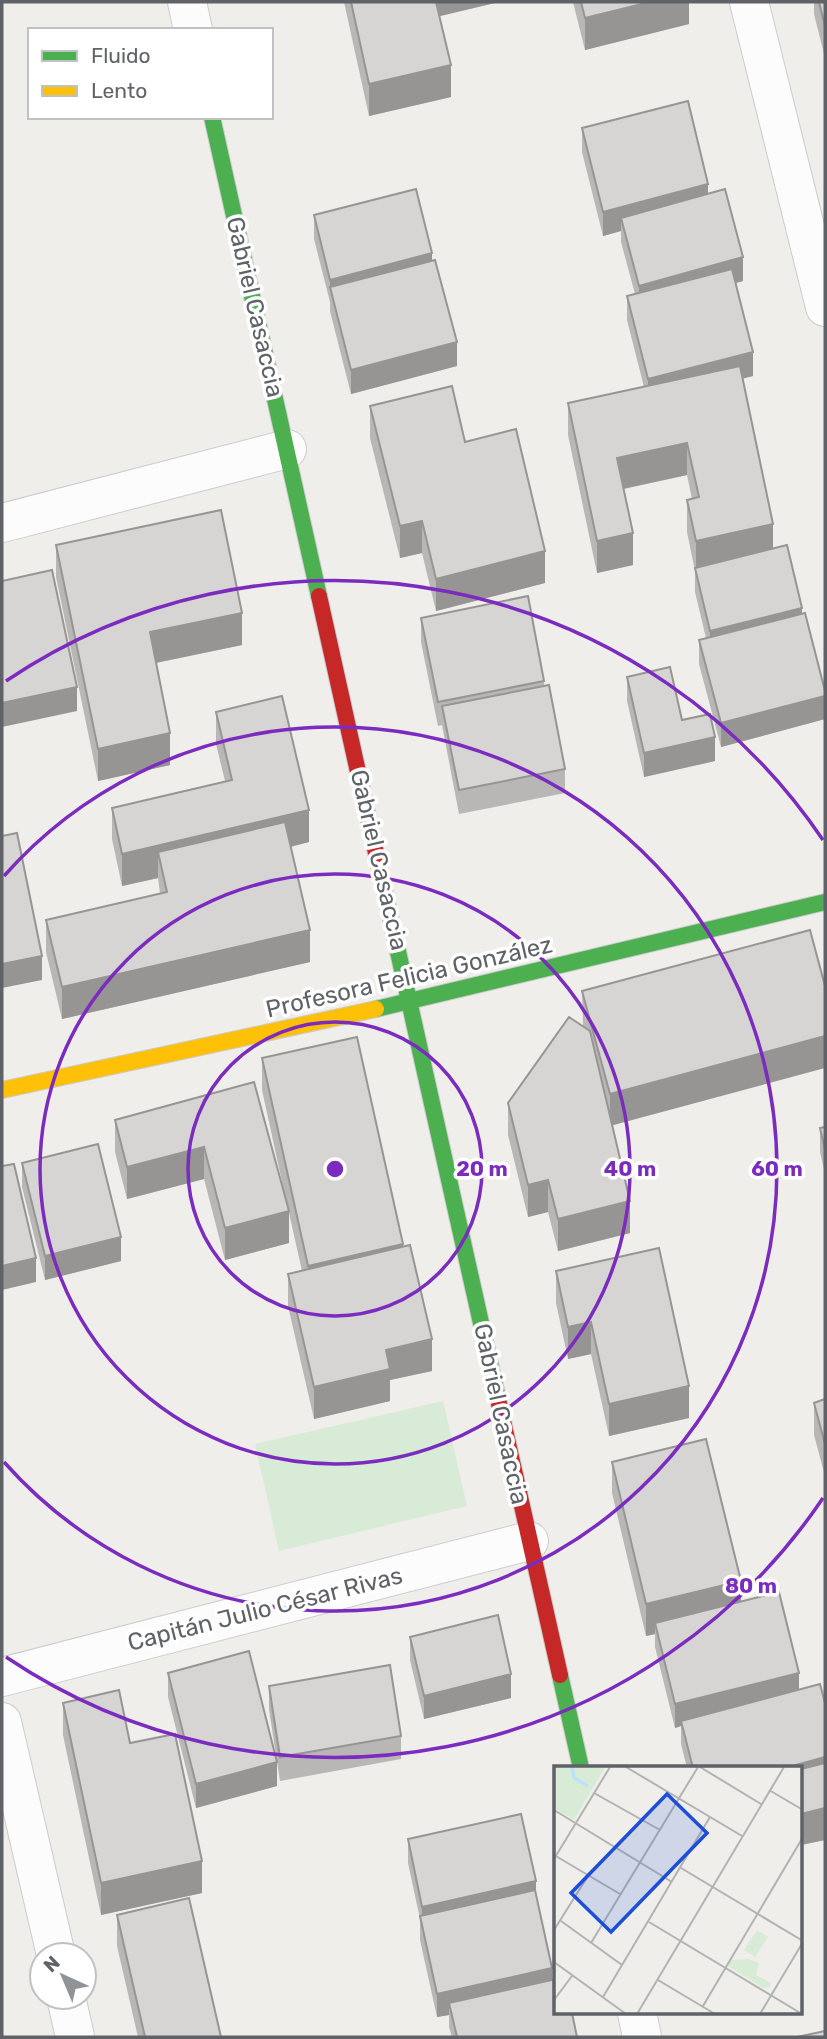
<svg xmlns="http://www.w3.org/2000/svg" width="827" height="2039" font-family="Rubik,sans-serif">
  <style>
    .green { fill: #d8ebd6 }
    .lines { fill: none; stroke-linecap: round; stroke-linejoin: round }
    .street-casing { stroke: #cbcccc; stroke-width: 40 }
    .fast-casing { stroke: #cacacb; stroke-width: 18 }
    .slow-casing { stroke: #cacacb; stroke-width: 18 }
    .jam-casing { stroke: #cacacb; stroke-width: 18 }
    .street { stroke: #fdfcfc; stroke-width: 38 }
    .fast { stroke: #4caf50; stroke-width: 16 }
    .slow { stroke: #ffc107; stroke-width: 16 }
    .jam { stroke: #c62828; stroke-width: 16 }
    .wall { fill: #b8b7b5 }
    .shaded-wall { fill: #969594 }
    .building { fill: #d6d5d3; stroke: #969594; stroke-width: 2 }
    .ring { fill: none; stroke: #7b2cbf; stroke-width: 3.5 }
    .labels { text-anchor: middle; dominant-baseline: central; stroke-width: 7; stroke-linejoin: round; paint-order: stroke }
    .street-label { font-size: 24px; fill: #5f6368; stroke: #fff }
    .inset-river { fill: none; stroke: #bfe0f9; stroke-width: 3.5 }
    .inset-road { fill: none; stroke: #b1b2b2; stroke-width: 2 }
    .view { fill: #1d4ed8; fill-opacity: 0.15; stroke: #1d4ed8; stroke-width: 3.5 }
    .inset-edge { fill: none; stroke: #5f6368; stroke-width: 3.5 }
    .centre { fill: #7b2cbf; stroke: #fff; stroke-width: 3.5 }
    .ring-label { font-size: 21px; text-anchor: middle; font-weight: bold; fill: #7b2cbf; stroke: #fff; stroke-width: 7; stroke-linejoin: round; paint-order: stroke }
  </style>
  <rect width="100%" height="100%" fill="#efeeea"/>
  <path class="green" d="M443,1401l24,105 -188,45 -24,-107z"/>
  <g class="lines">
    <g class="street-casing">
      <path id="street" d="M187,2l6,28
        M749,2l76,305
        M2,523l285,-74
        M2,1677l527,-136
        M2,1722l54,233
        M66,1997l9,40
        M637,2013l5,24"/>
    </g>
    <g class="fast-casing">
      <path id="fast" d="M212,117l107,479
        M380,871l116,519
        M376,1009l449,-107
        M560,1675l21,93"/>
    </g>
    <g class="slow-casing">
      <path id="slow" d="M2,1090l374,-81"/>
    </g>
    <g class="jam-casing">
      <path id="jam" d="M319,596l61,275
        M496,1390l64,285"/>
    </g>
    <use href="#street" class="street"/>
    <use href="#fast" class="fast"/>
    <use href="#slow" class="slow"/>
    <use href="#jam" class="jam"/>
  </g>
  <path class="wall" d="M344,2h155l-60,14 12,81 -82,19z
    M573,2h116v22l-104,26z
    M814,2h11v56l-11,-44z
    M582,128l126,66 35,87 -7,2 17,93 -11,2 31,171 29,64 23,78v28l-104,28 -22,-83v-24l7,-2 -11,-46v-21l-8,-39v-32l5,-1 -5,-24 -63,14 9,76 -36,8 -29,-138v-32l76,-16 -17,-67v-24l8,-2 -14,-52v-11l-18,5 -21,-84z
    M314,215l118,46 25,105 -106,28 -21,-83v-9l-16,-63z
    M370,406l95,36 80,141 -109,28 -14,-58 -22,5 -30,-120z
    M56,545l186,100 -86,18 14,102 -72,16 -42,-204z
    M421,618l123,63v5l21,83v24l-106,21 -17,-89 -4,1 -17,-84z
    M627,677l88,84 -71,16 -17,-76z
    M216,712l93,130 -18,5 19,115 -248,57 -16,-67v-32l114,-27 -2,-15 -36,8 -10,-47v-31l113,-27 -9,-37z
    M810,930l-198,195 18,108 -72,18 -10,-39 -20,5 -20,-82v-32l75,-77 -1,-35z
    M262,1058l141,189 29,124 -42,9v21l-76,18 -26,-113v-32l14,-3 -13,-58v30l-64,17 -21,-81 -77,20 -12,-47v-32l139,-38 32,118 -24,-110z
    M825,1127v47l-5,-22v-24z
    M22,1163l99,98 -76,19 -23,-93z
    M556,1271l133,147 -80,18 -18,-82 -23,5 -12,-56z
    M825,1399v77l-11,-41v-32z
    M612,1462l129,140 58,87 26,14v137l-24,5v-77h-114l-6,-24v-18l-6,2 -20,-81v-13l-9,2 -34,-143z
    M410,1637l101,61 -87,21 -14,-59z
    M168,1673l109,113 -81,22 -28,-111z
    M269,1686l132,50v23l-121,22 -11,-71z
    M63,1703l67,40 72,150 -101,22 -38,-180z
    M408,1839l128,55 16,86 25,57h-125l-3,-10v-12l-12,2 -17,-77v-21l-12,-56z
    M117,1915l104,122h-83l-21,-91z"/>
  <path class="shaded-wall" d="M432,2h67l-67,16z
    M650,2h39v22l-104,26v-32z
    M451,65v32l-82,19v-32z
    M708,184v24l-87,10v13l-18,5v-24z
    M432,253v24l-102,11v-8z
    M743,257v24l-104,28v-23z
    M457,342v24l-106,28v-24z
    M753,352v24l-105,27v-24z
    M687,443v32l-70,15v-32z
    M422,521v32l-22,5v-32z
    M773,524v32l-77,17v-32z
    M633,533v32l-36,8v-32z
    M545,551v32l-109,28v-32z
    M802,608v23l-92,23v-23z
    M242,613v32l-92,19v-32z
    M77,687v24l-75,16v-24z
    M825,696v23l-104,28v-24z
    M170,733v32l-72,16v-32z
    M715,737v24l-71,16v-24z
    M309,810v32l-146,35 -5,-25v26l-36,8v-32z
    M310,930v32l-248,57v-32z
    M42,956v24l-40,8v-24z
    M825,1036v32l-215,58v-32z
    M204,1147v32l-77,20v-32z
    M548,1180v32l-20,5v-32z
    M630,1201v32l-72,18v-32z
    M289,1211v32l-64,17v-32z
    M121,1237v24l-76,19v-24z
    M403,1244v32l-95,22v-32z
    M36,1258v24l-34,8v-24z
    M591,1322v32l-23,5v-32z
    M432,1339v32l-42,9v21l-76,18v-32l72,-37z
    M689,1386v32l-80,18v-32z
    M741,1581v31l-86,11v11l-9,2v-32z
    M799,1673v24l-118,24v5l-6,2v-24z
    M511,1674v24l-87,21v-23z
    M825,1757v24l-24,6v-19h-16z
    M277,1762v24l-81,22v-24z
    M825,1808v32l-24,5v-31z
    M202,1861v32l-101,22v-32z
    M536,1881v24l-114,22v-20z
    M552,1968v23l-103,12v12l-12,2v-23z"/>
  <path class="building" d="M351,2h85l15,63 -82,19z
    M581,2h69l-65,16z
    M819,2h6v24z
    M688,101l20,83 -105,28 -21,-84z
    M416,189l16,64 -102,27 -16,-65z
    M725,189l18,68 -104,29 -18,-68z
    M435,260l22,82 -106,28 -21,-83z
    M732,269l21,83 -105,27 -21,-83z
    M740,366l33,158 -77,17 -9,-41 12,-3 -12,-54 -70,15 16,75 -36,8 -29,-138z
    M452,386l13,56 51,-13 29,122 -109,28 -14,-58 -22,5 -30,-120z
    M221,510l21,103 -92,19 20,101 -72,16 -42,-204z
    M787,545l15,63 -92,23 -15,-63z
    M52,570l25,117 -75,16v-122z
    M528,596l16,85 -106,21 -17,-84z
    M805,613l20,78v5l-104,27 -22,-83z
    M670,667l12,53 28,-6 5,23 -71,16 -17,-76z
    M549,685l16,84 -106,21 -17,-84z
    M282,696l27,114 -187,44 -10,-46 120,-28 -16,-68z
    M285,822l25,108 -248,57 -16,-67 121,-28 -9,-40z
    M17,833l25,123 -40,8v-128z
    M810,930l15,56v50l-215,58 -28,-103z
    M569,1017l21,14 40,170 -72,18 -10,-39 -20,5 -20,-82z
    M357,1037l46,207 -95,22 -46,-208z
    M254,1082l35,129 -64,17 -21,-81 -77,20 -12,-47z
    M825,1127v23l-5,-22z
    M98,1144l23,93 -76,19 -23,-93z
    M14,1164l22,94 -34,8v-100z
    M410,1245l22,94 -46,11 4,19 -76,18 -26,-113z
    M659,1248l30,138 -80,18 -18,-82 -23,5 -12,-56z
    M825,1399v45l-11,-41z
    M706,1439l35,142 -95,23 -34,-142z
    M779,1592l20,81 -124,31 -20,-81z
    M498,1615l13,59 -87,22 -14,-59z
    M249,1651l28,111 -81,22 -28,-111z
    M390,1665l11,71 -121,21 -11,-71z
    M820,1684l5,19v54l-40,11h-92l-12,-47z
    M119,1690l11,53 45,-9 27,127 -101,22 -38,-180z
    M825,1763v45l-24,6v-45z
    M521,1814l15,67 -114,26 -14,-68z
    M535,1890l17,78 -115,26 -17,-78z
    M189,1898l32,139h-76l-28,-122z
    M556,1979v34h16l5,24h-120l-8,-34z
    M825,2031v6h-28z"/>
  <g class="ring">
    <circle cx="335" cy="1169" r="147"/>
    <circle cx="335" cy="1169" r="295"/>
    <path d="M4 876A442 442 0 1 1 4 1462"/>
    <path d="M823 1498A589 589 0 0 1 6 1657M6 681A589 589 0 0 1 823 840"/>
  </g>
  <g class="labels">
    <g class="street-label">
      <text transform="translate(255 307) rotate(77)">Gabriel Casaccia</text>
      <text transform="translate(379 860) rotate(77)">Gabriel Casaccia</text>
      <text transform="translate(409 977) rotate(-13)">Profesora Felicia González</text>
      <text transform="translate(501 1414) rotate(78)">Gabriel Casaccia</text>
      <text transform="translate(265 1609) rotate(-14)">Capitán Julio César Rivas</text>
    </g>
  </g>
  <g transform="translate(554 1766)">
    <rect width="248" height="248" fill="#efeeea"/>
    <path d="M0,1h51l-31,53 -20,-12zM203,164l11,7 -13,20 -11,-7zM195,193l10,4 -3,12 15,8 -1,4 -7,1 -35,-22 1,-6z" fill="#d8ebd6"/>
    <path class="inset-river" d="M18,1l2,11 14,8"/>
    <path class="inset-road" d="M72,1l116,69M146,1l61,37M215,24l34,20M40,27l66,37M0,44l118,72M0,89l66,39M0,93l56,-92M127,102l122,73M7,155l61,44M95,156l153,92M0,164l34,-54M37,177l107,-176M0,196l72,52M104,214l57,34M49,231l107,-180M0,234l18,-24M149,240l100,-169M83,248l147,-247M206,248l43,-72"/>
    <path class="view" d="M113,28l40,39 -96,99 -40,-39z"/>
    <rect width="248" height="248" class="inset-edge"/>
  </g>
  <circle cx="335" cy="1169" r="10" class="centre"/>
  <g class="ring-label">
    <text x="482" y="1176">20 m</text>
    <text x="630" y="1176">40 m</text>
    <text x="777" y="1176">60 m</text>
    <text x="751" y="1593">80 m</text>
  </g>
  <rect width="827" height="2039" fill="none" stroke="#5f6368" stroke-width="7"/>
  <rect x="28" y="28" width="245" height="91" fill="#ffffff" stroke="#bfc1c3" stroke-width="2"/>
  <rect x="42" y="51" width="35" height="10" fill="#4caf50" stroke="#bfc1c3" stroke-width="2"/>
  <text x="91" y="63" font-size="21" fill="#5f6368">Fluido</text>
  <rect x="42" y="86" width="35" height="10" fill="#ffc107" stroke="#bfc1c3" stroke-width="2"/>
  <text x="91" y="98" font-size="21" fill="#5f6368">Lento</text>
  <g transform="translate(63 1976) rotate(316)"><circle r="33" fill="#ffffff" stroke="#bfc1c3" stroke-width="2"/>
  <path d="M0-5L12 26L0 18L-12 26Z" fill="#919496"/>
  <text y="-10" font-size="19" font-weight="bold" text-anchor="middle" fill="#5f6368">N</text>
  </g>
</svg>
